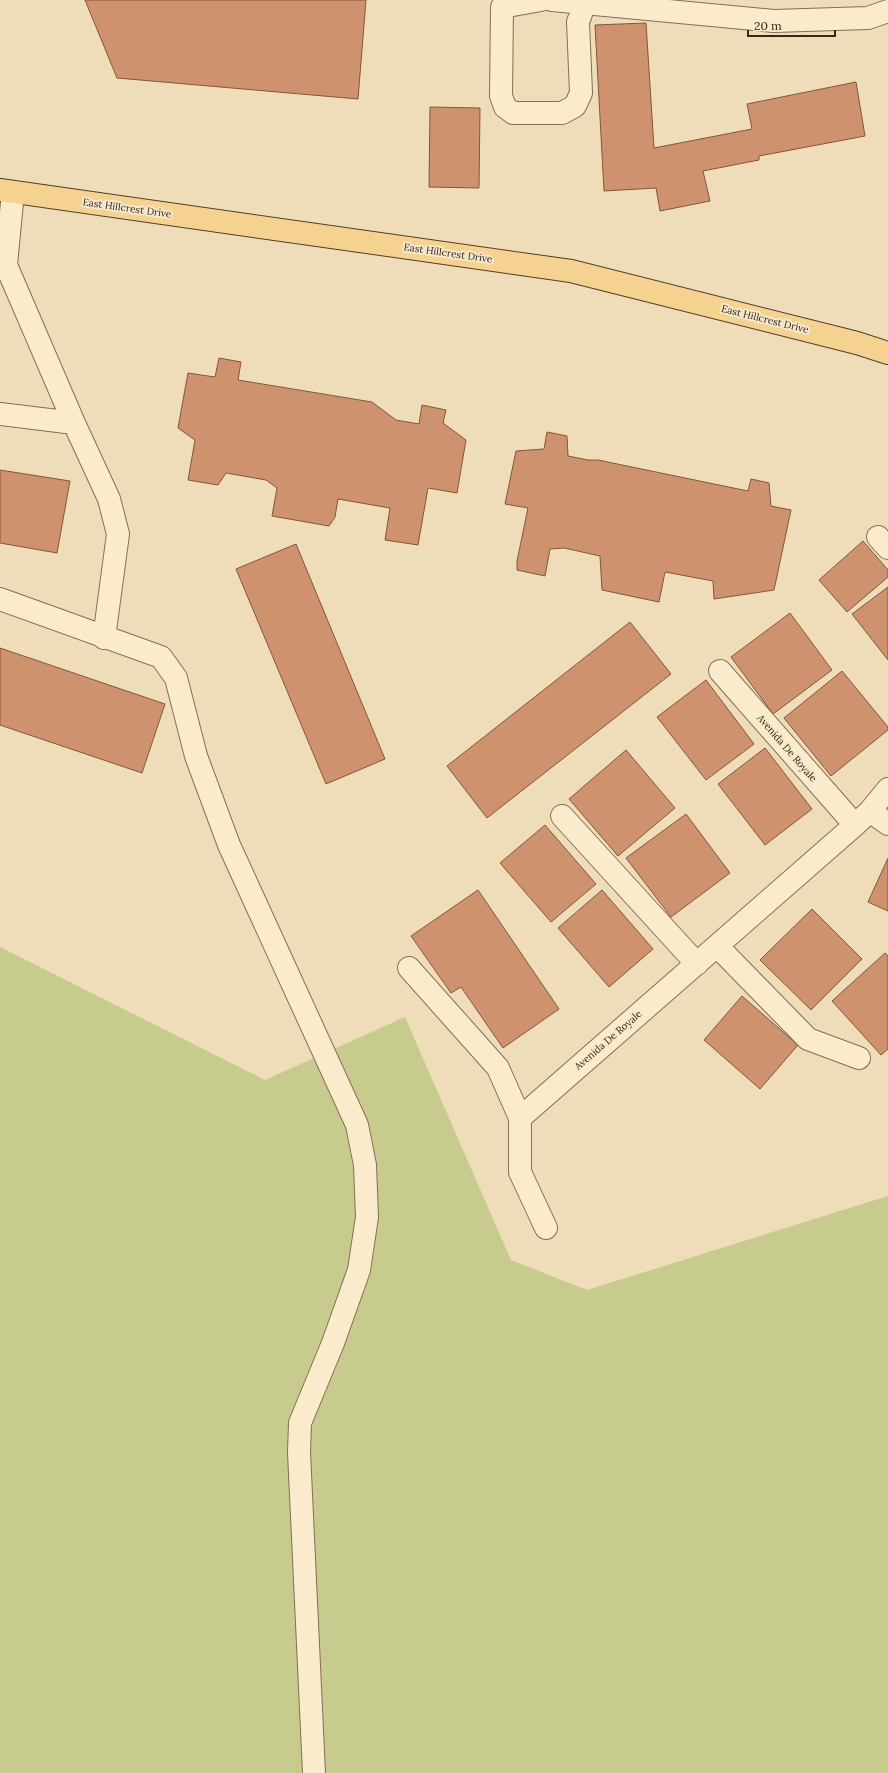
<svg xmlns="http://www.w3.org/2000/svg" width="888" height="1773" font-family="Lora,serif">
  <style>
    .green { fill: #c7cc8e }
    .building { fill: #ce936e; stroke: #855539 }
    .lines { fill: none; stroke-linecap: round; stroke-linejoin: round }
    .minor-casing { stroke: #866d54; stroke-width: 24 }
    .major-casing { stroke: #533b29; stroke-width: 24 }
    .minor { stroke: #faebcd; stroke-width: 22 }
    .major { stroke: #f5d28f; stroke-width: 22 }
    .labels { text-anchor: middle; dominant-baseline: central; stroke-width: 4; stroke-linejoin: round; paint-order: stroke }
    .street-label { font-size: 10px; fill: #34261a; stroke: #f6e8ca }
  </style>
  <rect width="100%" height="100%" fill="#efddba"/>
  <path class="green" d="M0,947l265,133 140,-63 106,243 76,30 301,-94v577h-888z"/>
  <path class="building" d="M85,0h281l-8,99 -241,-21z
    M646,23l8,125 98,-19 -5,-25 109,-22 9,54 -106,20v4l-56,11 7,30 -50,10 -4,-23 -52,3 -9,-166z
    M430,107l50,1 -1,80 -50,-1z
    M219,358l22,4 -3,18 134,22 24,18 23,4 3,-19 24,5 -3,13 23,17 -9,53 -29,-5 -10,57 -33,-5 5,-32 -52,-9 -3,18 -6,9 -57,-10 5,-28 -11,-8 -40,-7 -8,12 -30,-5 7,-40 -17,-12 10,-55 27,4z
    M547,432l20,4 1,20 20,4h10l150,31 3,-12 18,4 2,23 20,4 -17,80 -60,9 -1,-18 -48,-9 -6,30 -57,-12 -2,-34 -36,-8 -14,1 -5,27 -28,-6v-9l11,-53 -23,-4 11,-53 28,-2z
    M0,470l70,11 -13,72 -57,-10z
    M863,541l25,29v7l-41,35 -28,-32z
    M296,544l89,215 -59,25 -90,-215z
    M888,587v73l-36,-46z
    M790,613l42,57 -59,44 -42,-57z
    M630,622l41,52 -184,144 -40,-52z
    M0,648l165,56 -23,69 -142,-48z
    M842,671l46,56v3l-57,46 -47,-58z
    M706,680l48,64 -48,36 -49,-63z
    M765,748l47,61 -47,36 -47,-61z
    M626,750l49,58 -57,48 -49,-57z
    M686,814l44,59 -59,44 -45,-59z
    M545,825l51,59 -45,38 -51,-59z
    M888,858v53l-20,-9z
    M478,890l81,119 -56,39 -42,-61 -10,6 -40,-57z
    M602,890l51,59 -44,38 -51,-59z
    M812,909l50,50 -51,51 -51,-50z
    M885,953l3,3v93l-7,6 -49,-54z
    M742,996l56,49 -38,44 -56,-49z"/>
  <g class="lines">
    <g class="minor-casing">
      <path id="minor" d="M541,0l-39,7 -1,89 4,11 8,6h49l13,-7 6,-13 -3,-71 7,-19
        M552,0l222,21 94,-3 20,-7
        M13,192l-7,73 68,158 35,76 9,35 -14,104
        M0,414l74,9
        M878,537l10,11
        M0,599l161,58 15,21 20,78 33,89 128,280 8,40 2,52 -8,53 -26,73 -33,80 -1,29 15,321
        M720,671l135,154
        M870,811l18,13
        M562,816l135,148
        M717,946l91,93 51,19
        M409,968l89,100 22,50v54l26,56
        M520,1118l335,-293 15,-14 18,-22"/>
    </g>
    <g class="major-casing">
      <path id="major" d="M0,190l571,81 286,72 31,10"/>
    </g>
    <use href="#minor" class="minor"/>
    <use href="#major" class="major"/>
  </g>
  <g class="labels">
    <g class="street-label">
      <text transform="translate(127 208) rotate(8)">East Hillcrest Drive</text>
      <text transform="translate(448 253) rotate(8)">East Hillcrest Drive</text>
      <text transform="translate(765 319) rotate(14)">East Hillcrest Drive</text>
      <text transform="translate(787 748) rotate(49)">Avenida De Royale</text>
      <text transform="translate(608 1040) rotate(-41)">Avenida De Royale</text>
    </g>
  </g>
  <path d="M748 30v6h87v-6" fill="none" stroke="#34261a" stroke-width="2"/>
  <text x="754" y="30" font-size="12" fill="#34261a" stroke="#f6e8ca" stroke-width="3" paint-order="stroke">20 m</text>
</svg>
